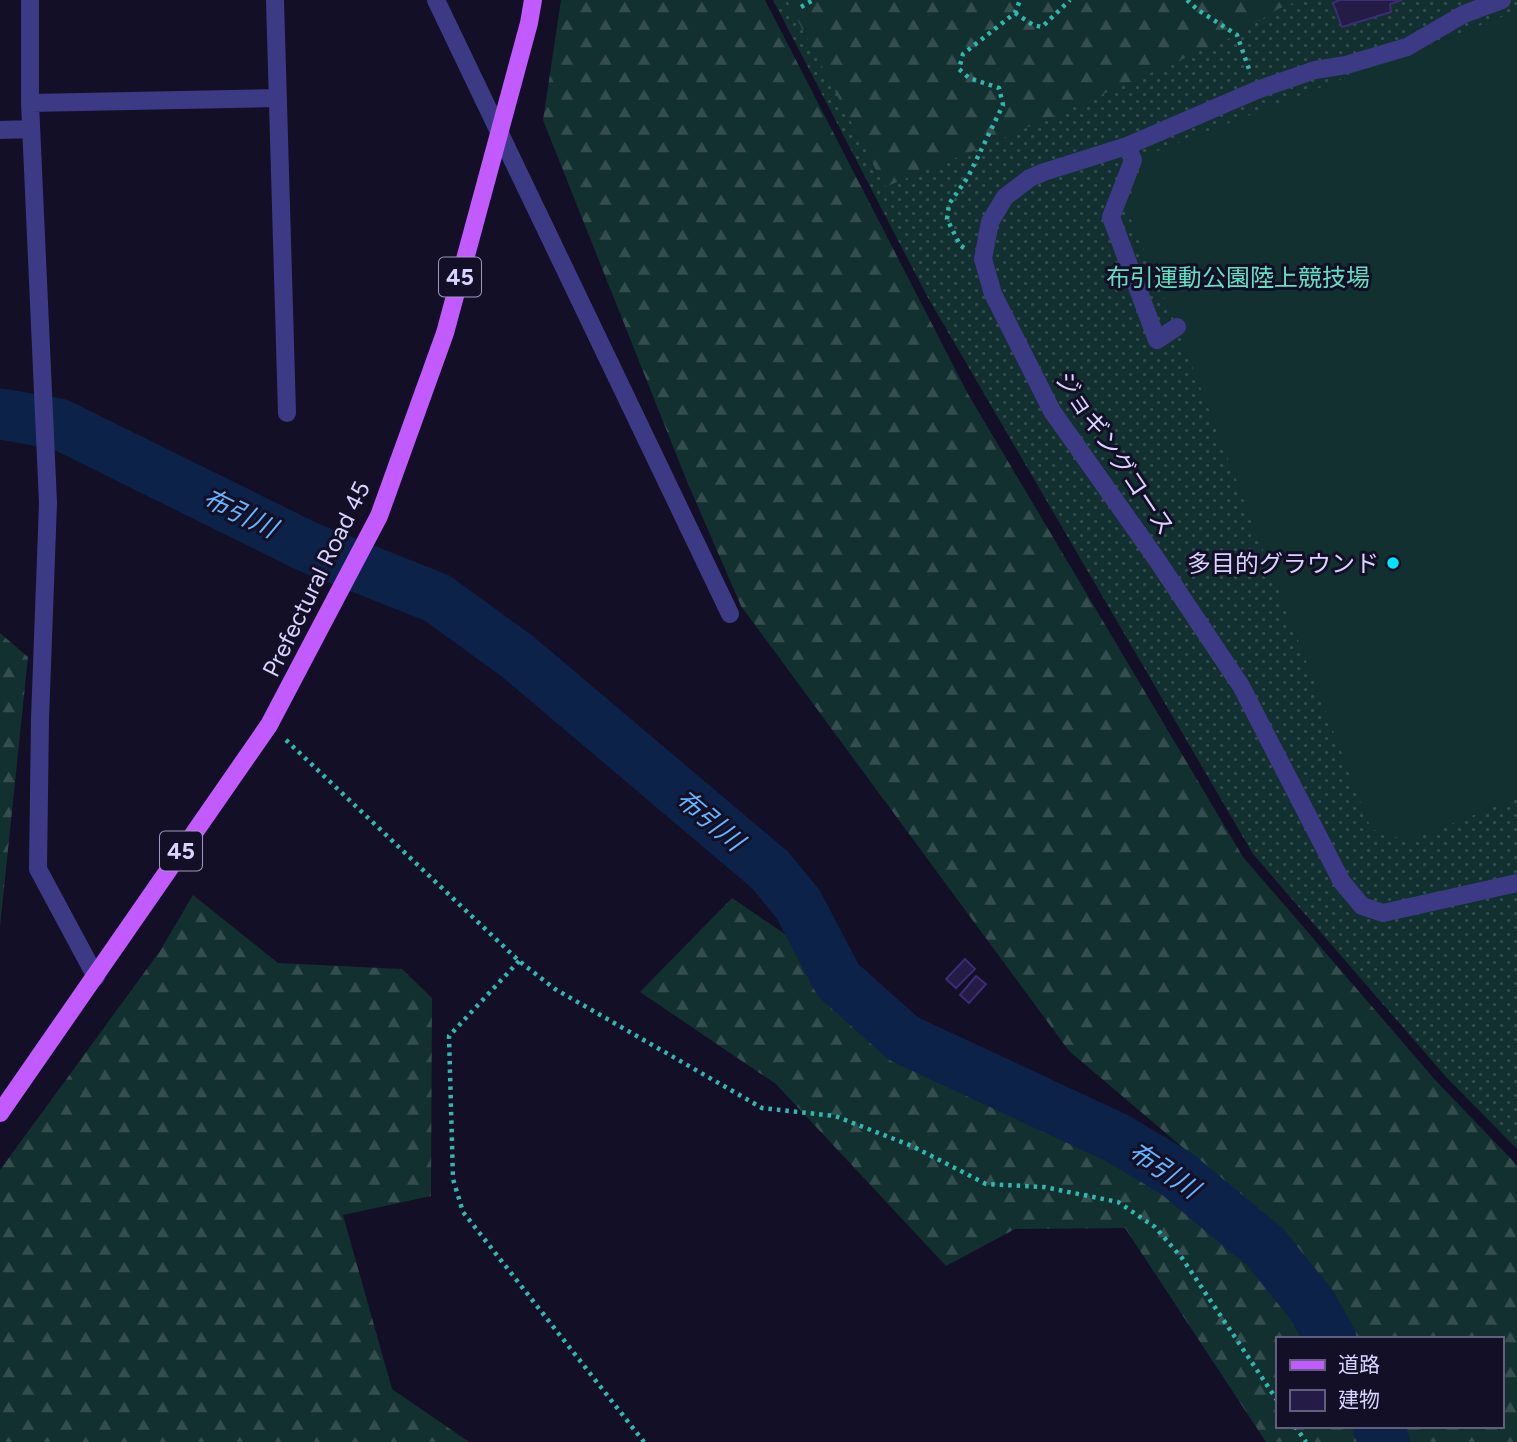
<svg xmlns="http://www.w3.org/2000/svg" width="1517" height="1442" font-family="Figtree,'Noto Sans JP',sans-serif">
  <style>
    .grass { fill: url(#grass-dots) }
    .forest { fill: url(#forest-firs); fill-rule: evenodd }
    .garden { fill: #12302f }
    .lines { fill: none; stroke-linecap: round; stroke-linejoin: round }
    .river { stroke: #0c2248; stroke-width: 51 }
    .building { fill: #241b47; stroke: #3b2d73; stroke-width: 2 }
    .path { stroke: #2fb8b0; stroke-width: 4.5; stroke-dasharray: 3.5 5; stroke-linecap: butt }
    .street { stroke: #3d3a85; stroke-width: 18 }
    .primary { stroke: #c25bff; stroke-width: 18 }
    .poi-dot { fill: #00e5ff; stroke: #130f26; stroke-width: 2.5 }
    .labels { text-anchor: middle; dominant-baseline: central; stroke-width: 6; stroke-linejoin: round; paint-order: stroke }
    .shield { fill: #130f26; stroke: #9e99be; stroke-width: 2 }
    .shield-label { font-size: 23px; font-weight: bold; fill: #d9d4ff }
    .park-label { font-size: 24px; fill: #5fe0c0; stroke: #130f26 }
    .street-label { font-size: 24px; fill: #d9d4ff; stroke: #130f26 }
    .poi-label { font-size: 24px; fill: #d9d4ff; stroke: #130f26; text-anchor: end }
    .water-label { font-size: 26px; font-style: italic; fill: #62b6ff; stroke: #130f26 }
  </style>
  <defs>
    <pattern id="grass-dots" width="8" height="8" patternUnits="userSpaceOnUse" patternTransform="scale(1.75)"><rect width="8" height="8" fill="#12302f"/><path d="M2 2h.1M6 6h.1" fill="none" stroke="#344d4e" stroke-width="1.8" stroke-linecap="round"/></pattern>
    <pattern id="forest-firs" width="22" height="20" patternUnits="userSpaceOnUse" patternTransform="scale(1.75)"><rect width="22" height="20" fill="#12302f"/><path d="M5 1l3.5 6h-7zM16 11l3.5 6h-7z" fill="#344d4e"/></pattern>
  </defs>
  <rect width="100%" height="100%" fill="#130f26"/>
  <path class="grass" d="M773,0h744v1149l-71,-72 -193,-223 -326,-558z"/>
  <path class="forest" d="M561,0h204l203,394 275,463 194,225 80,83v277h-251l-141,-214 -110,1 -69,37 -170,-182 -136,-92 92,-94 156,106 306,153 -125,-106 -328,-445 -55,-127 -143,-359zM1277,1339h224v87h-224z
    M787,0h514l-23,9 -41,26 -247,109 -105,43z
    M0,633l28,24 -28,270z
    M193,895l85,68 124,6 30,29 -1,198 -88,19 49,174 77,53h-469v-272l160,-219z"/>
  <path class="garden" d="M1517,11v787l-109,43 -37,-12 -194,-502 -51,-119 19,-52z"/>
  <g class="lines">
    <path class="river" d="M0,414l59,10 249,123 129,51 80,58 253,214 28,34 40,76 66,59 213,99 60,36 88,73 46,57 20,35
      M1378,1426l6,16"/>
  </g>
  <path class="building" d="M1339,0h63l-12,4 1,8 -49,15 -9,-24z
    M965,959l10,10 -19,19 -10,-9z
    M976,976l10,8 -17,19 -9,-8z"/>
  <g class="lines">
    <path class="path" d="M1187,0l11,10 39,25 12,34
      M801,7l12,-7
      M1015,13l18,12 9,2 28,-27
      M964,248l-4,-3 -13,-26 2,-15 19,-27 35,-72 -4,-17 -30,-10 -10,-9 4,-15 52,-41 5,-13
      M286,740l233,221 36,28 207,119 73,8 77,30 74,38 58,3 74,15 37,25 27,31 95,142
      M519,961l-70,75 4,143 10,33 181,230
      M1295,1426l11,16"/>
    <path class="street" d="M30,0v103l18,400 -8,216 -2,150 58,108
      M275,0l12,413
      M436,0l294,614
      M1502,0l-38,14 -57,33 -61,18 -31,5 -58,20 -130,56 -83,26 -14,6 -25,19 -15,25 -7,37 10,35 59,117 103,146 86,129 101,196 20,24 21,7 134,-30
      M30,103l248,-5
      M0,130l31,-1
      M1127,146l6,14 -22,57 46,123 20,-13"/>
    <path class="primary" d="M0,1113l269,-388 110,-209 66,-183 84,-310 4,-23"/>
  </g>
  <circle class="poi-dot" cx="1393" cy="563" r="7"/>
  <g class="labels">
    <g class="shield">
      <rect x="439" y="257.5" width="42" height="39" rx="5"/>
      <rect x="160" y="831.5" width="42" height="39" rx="5"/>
    </g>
    <g class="shield-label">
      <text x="460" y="277">45</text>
      <text x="181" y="851">45</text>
    </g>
    <g class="park-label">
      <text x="1238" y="277">布引運動公園陸上競技場</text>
    </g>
    <g class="street-label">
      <text transform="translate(1115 453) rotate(56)">ジョギングコース</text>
      <text transform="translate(316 579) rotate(-64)">Prefectural Road 45</text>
    </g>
    <g class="poi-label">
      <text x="1379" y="563">多目的グラウンド</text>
    </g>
    <g class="water-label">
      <text transform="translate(240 513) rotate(26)">布引川</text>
      <text transform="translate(710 820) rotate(40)">布引川</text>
      <text transform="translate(1164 1170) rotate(34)">布引川</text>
    </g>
  </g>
  <rect x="1276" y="1337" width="228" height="91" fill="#130f26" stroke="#625e7d" stroke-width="2"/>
  <rect x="1290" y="1360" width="35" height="10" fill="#c25bff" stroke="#625e7d" stroke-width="2"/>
  <text x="1338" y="1372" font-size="21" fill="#d9d4ff">道路</text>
  <rect x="1290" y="1390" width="35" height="21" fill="#241b47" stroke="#625e7d" stroke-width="2"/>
  <text x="1338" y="1407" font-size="21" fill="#d9d4ff">建物</text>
</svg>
